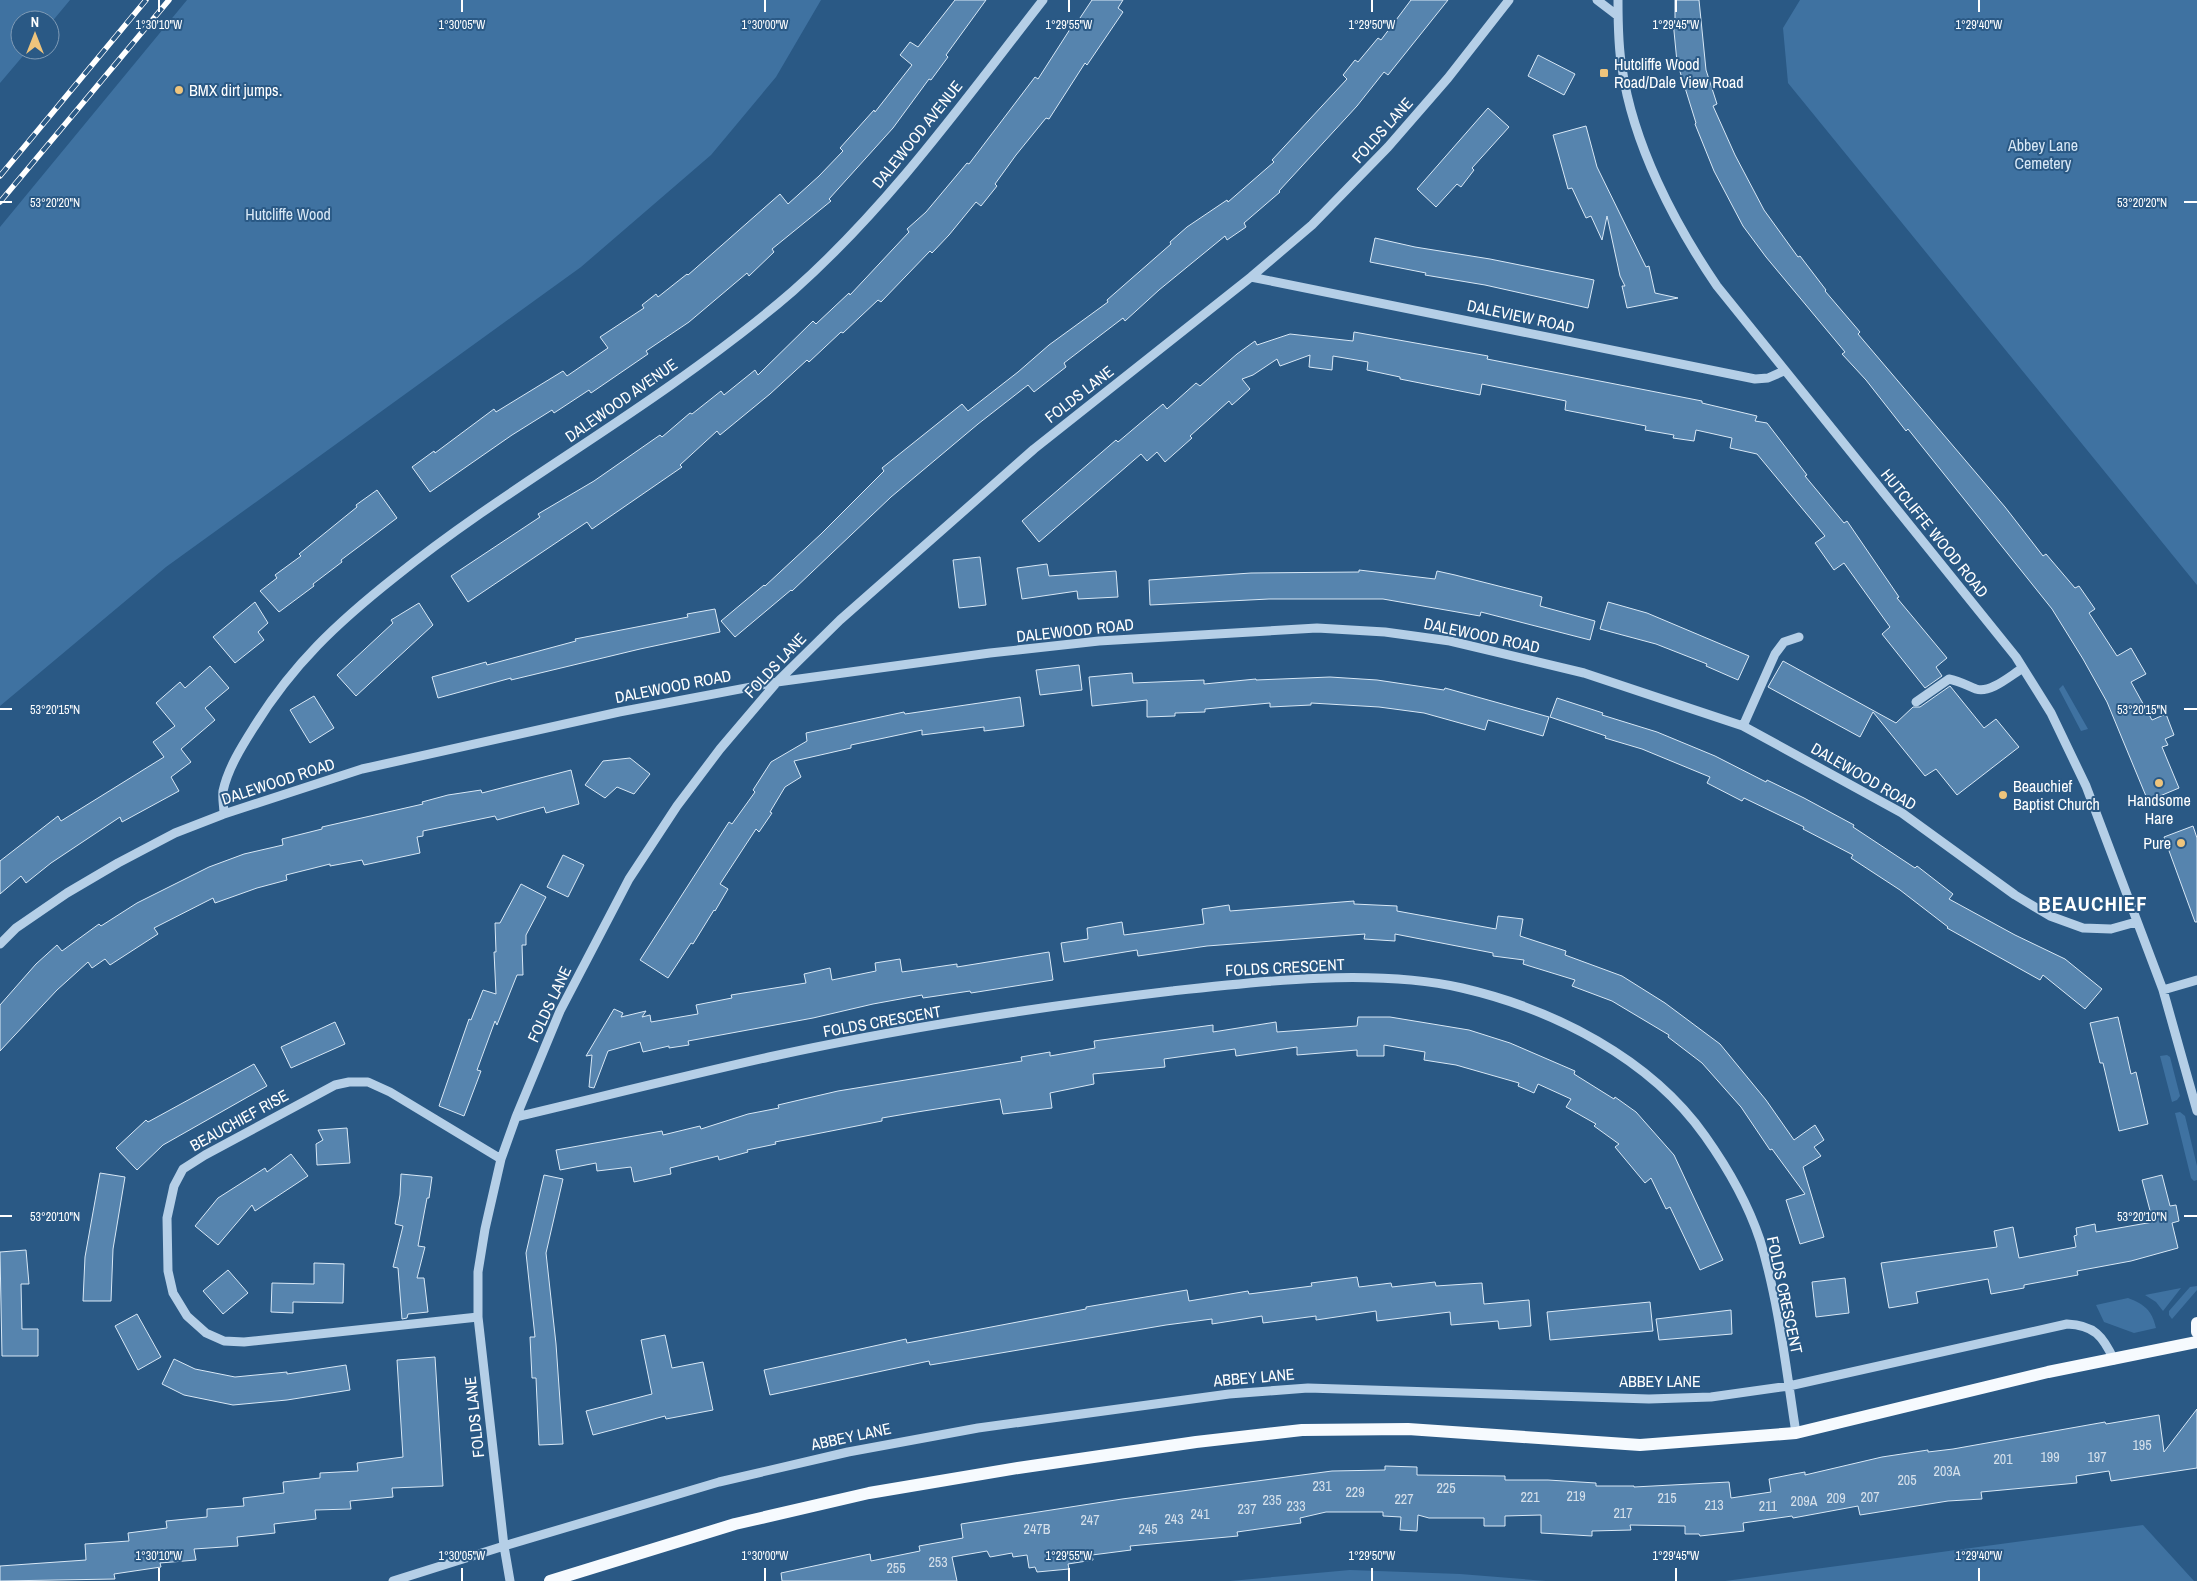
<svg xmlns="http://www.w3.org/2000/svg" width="2197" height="1581" font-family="'Archivo Narrow',sans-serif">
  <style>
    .green { fill: #3f72a1 }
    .building { fill: #5684ae; stroke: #d8e8f6 }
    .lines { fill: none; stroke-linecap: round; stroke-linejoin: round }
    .minor { stroke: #b5cfe7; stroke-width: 9 }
    .major { stroke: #f6fafe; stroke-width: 12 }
    .rail-casing { stroke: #fff; stroke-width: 5.5 }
    .rail { stroke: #2a5985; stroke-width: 4; stroke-dasharray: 11; stroke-linecap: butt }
    .ticks { fill: none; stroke: #fff; stroke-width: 2 }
    .poi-dot { fill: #eec47c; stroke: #2a5985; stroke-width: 2 }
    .labels { text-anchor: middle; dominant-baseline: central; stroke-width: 4; stroke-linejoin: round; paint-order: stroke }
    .number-label { font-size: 14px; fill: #d5e0eb }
    .poi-label { font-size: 16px; fill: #fff; stroke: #2a5985; text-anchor: start }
    .street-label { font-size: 16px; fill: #fff; stroke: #2a5985 }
    .park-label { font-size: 16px; fill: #d8e8f6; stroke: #2a5985 }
    .district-label { font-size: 21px; font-weight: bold; letter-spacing: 1px; fill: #fff; stroke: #2a5985 }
    .ticks-label { font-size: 12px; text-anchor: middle; fill: #fff; stroke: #2a5985; stroke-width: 4; stroke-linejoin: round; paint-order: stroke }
  </style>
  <rect width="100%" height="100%" fill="#2a5985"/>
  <path class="green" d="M0,0h70l-20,24v-4h-30v30h8l-28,33z
    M187,0h634l-45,77 -65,78 -130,112 -415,300 -166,139v-479z
    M1800,0h397v585l-409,-502 -5,-55z
    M2063,685l25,44 -7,2 -22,-42z
    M2167,1055l3,2 10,39 -3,4 -5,2 -12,-46z
    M2180,1112l5,4 12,50v14l-3,1 -3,-3 -16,-65z
    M2197,1286v4l-25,29 -3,-4v-4l21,-24z
    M2181,1288l-18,23 -7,-9 -11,-7z
    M2128,1298c16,6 24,12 28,30l-22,5 -30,-11 -8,-17z
    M2143,1525l51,56h-469z
    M1350,1570l110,4 86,7h-316z"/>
  <path class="building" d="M955,0h31l-40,55 2,2 -17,23 -2,-1 -36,49 -64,71 2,2 -59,48 2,3 -25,24 -2,-3 -58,49 -43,29 2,3 -57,39 -2,-3 -35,23 -2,-3 -40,25 -82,57 -18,-25 22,-16 1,2 59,-44 2,3 67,-41 4,5 41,-28 -8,-11 44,-29 -2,-3 14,-11 2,3 29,-23 1,1 92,-81 8,10 31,-28 24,-25 -3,-3 34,-38 1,2 37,-47 -12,-10 10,-13 8,5z
    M1092,0h31l-5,8 5,4 -36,53 -2,-2 -36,56 -3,-1 -30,37 -21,29 2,2 -16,20 -5,-4 -27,33 -17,18 -2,-2 -49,51 -3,-2 -35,33 -2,-1 -32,30 -2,-2 -37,34 -50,41 -3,-4 -37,34 2,2 -90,62 -5,-7 -119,80 -17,-26 89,-59 -2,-3 56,-33 66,-46 2,2 28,-24 2,1 29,-23 3,4 31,-25 3,5 55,-54 3,3 33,-31 1,2 59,-63 -2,-3 19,-17 41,-49 2,1 66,-87 3,2 36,-56 2,1z
    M1411,0h37l-60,75 -4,-3 -27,34 -78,85 1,1 -36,31 2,4 -19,13 -2,-4 -66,54 -34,31 -2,-3 -59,45 2,4 -32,25 -6,-7 -50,39 -87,73 -99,94 -1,-1 -56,47 -14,-16 43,-36 1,1 56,-52 63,-63 -2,-3 80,-64 6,7 50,-39 31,-27 59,-43 -1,-2 64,-56 -1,-2 17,-15 40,-27 1,2 46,-40 -2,-2 75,-81 -4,-4 12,-15 3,2 20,-24 3,2z
    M1675,0h24l7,70 11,34 -4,2 22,49 29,55 34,47 2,-1 26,34 -1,1 35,41 -2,2 147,173 38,49 3,-2 29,34 4,-2 16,23 -6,4 28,43 14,-8 15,26 -15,8 21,38 14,-6 8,21 -9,4 3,6 -6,2 17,41 -31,13 -41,-99 -24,-43 -31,-50 -144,-180 -2,2 -40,-51 -24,-26 3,-2 -79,-95 -23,-31 -29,-55 -19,-47 1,-1 -19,-61 -4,-41h2z
    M1538,55l37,19 -11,21 -36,-19z
    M1488,108l21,19 -37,41 2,2 -13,17 -4,-3 -21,23 -19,-18z
    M1586,126l11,41 49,100 3,-1 6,27 23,5 -51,10 -5,-22h3l-5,-10 -13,-60 -5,24 -11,-24 -5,2 -14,-30 -4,1 -15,-54z
    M1375,238l40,9 75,12 104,21 -6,28 -103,-23 -60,-10 1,-2 -56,-11z
    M1354,332l134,24 -1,3 215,42v2l55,13 -2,5 12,2 40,52 -2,1 39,47 3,-2 52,76 -2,1 50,60 -11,9 6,9 -17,12 -43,-54 8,-7 -46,-64 -10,7 -19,-27 10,-7 -68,-82 -27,-6 2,-10 -36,-8 -2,11 -21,-3 1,-3 -29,-5 1,-4 -81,-16 1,-9 -84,-17 -2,11 -80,-16v-2l-33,-7 1,-8 -35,-6 -1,14 -23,-3 1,-12 -30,11 -3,-7 -24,16 -11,4 8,10 -18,16 -3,-4 -39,35 2,2 -27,24 -8,-10 -10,9 -6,-7 -102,88 -17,-21 94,-81 2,2 45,-38 4,5 29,-26 4,3 37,-32 18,-13 2,4 33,-11 63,7z
    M377,490l20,28 -56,42 1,2 -29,22 1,2 -35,26 -19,-21 17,-13 -2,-3 26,-19 -2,-2 58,-47 -1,-2z
    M980,557l6,48 -27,3 -6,-48z
    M1047,564l2,12 67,-5 2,26 -40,2 -1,-8 -55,8 -5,-31z
    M1359,570l76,9 2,-8 18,4 87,22 -2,9 55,15 -5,19 -109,-28 -1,4 -97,-17h-114l-119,6 -1,-25 102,-7 108,-1z
    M255,602l13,21 -10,9 6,8 -29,23 -22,-26z
    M1608,602l39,11 102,43 -11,24 -32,-14 1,-2 -51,-20 -56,-15z
    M419,603l14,22 -77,71 -19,-21 56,-52 -2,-3z
    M715,609l5,23 -80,17 -129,31v-2l-73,20 -6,-21 54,-15 1,3 89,-24 -1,-2 113,-22 -1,-3z
    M1783,661l113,62 17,-16h7l30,-21 34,42 12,-9 23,28 -62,48 -21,-26 -11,7 -52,-64 -13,25 -92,-50z
    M1079,665l3,25 -42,5 -4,-25z
    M210,666l19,22 -24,20 10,12 -34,29 10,13 -20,15 8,14 -57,31 -2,-5 -69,46 -25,20 -5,-7 -21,18v-33l58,-45 3,5 103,-64 -11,-15 22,-16 -19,-23 24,-21 5,6z
    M1132,673l1,10 71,-3v4l52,-5v1l74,-3 47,3 67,10 1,-2 104,29 -6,19 -55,-16 -3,10 -61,-17 -45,-6 -68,-4v2l-41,2v-4l-65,6v3l-30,1v3l-28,1v-17l-55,6 -3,-29z
    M314,696l20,32 -24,15 -20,-33z
    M1020,697l4,29 -40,5v-4l-62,8v-5l-71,15v3l-57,13 7,16 -16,10 -15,25 2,1 -13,19 -3,-3 -36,55 8,5 -13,22 -1,-1 -21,34 -2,-1 -23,35 -28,-18 89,-138 3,2 23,-32 -2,-2 18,-28 36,-21 -1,-8 98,-21 1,2z
    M1557,698l46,15 -1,2 55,17 58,24 51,26 1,-2 37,18 50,27 -1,2 62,41 2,-2 36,28 -4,5 66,36 50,24 37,30 -17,20 -42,-34 -3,5 -93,-52 1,-1 -48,-37 -49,-32 2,-3 -50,-26 1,-2 -60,-29 -2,3 -35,-18 3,-6 -68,-28 -37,-11 1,-2 -56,-19z
    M630,758l20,16 -16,20 -17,-7 -12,11 -20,-13 18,-24z
    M571,770l8,34 -33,9 -2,-6 -47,13 -2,-4 -72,15v5l-6,1 3,16 -56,12 -2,-5 -32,6v-2l-44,11 1,5 -30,8 -42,15 -2,-5 -59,30 4,6 -48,31 -5,-6 -13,9 -4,-6 -31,28 -57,61v-46l36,-41 21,-19 5,6 37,-27 2,2 36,-23 72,-36 35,-13 39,-9 -1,-6 40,-10v-2l101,-23 -1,-2 26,-7 33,-5 1,3z
    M2193,826l4,12v84h-2l-31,-85z
    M563,855l21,10 -16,32 -21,-10z
    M521,884l25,13 -20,38v10h-4l1,30h-6l-20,50 -2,-4 -18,49 4,1 -17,45 -25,-10 30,-87 2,1 12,-30 13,4 -2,-42h2l-1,-29h5z
    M1354,901v3l43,2v5l99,18 2,-13 25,3 -3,17 46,15 -1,4 57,21 43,27 55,41 46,56 28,40 21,-15 9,15 -10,7 7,9 -18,11 21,70 -24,7 -14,-44 19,-6 -33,-45 -2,1 -29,-43 -39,-44 -34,-26 1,-2 -57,-34 -40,-15 3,-6 -52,-16 1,-4 -31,-4v-3l-98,-19v7l-31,-2 1,-5 -158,12 -69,10 -1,-6 -73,12 -3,-19 27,-4 -1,-11 35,-6 2,13 80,-11 -2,-15 27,-4 1,6z
    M1049,952l4,28 -82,13 -1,-2 -47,7 -1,-3 -49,9 -60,14 -125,23 1,4 -20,3v-2l-26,6 -3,-10 -32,9 -14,37 -5,-1 3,-32 -6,1 28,-47 9,4 -2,4 25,-6 -4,6 8,-2 1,7 47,-8 -2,-9 36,-7 -1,-3 75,-12 -2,-9 26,-6 2,12 44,-9 -1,-8 25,-4 2,13 55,-8v3z
    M1358,1017h32l79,13 41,13 65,28 -1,3 40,25 1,-2 21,15 38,43 49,105 -23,10 -30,-63 -4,2 -15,-31 -6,5 -30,-36 4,-3 -25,-18 2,-2 -30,-17 5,-8 -33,-15 -4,9 -16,-7 1,-3 -63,-18 -32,-5 1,-8 -41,-7v11h-27v-6l-60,5v-8l-61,9 -1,-7 -71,10 1,8 -72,7 1,10 -44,9 2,15 -49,6 -3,-15 -83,13 -35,6v3l-107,21 1,2 -29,6 1,2 -29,8 -1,-4 -48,12 1,6 -37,8 -3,-15 -34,4 -1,-8 -36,7 -4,-20 106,-19 1,4 37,-9 1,3 47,-15 31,-6 -1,-3 60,-14 184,-30 -1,-4 29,-5v4l45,-8 -1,-7 119,-16v7l63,-10 1,10 80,-6z
    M2118,1017l13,57 5,-2 12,52 -29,7 -16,-68h-3l-10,-40z
    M335,1022l10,22 -54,24 -10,-21z
    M254,1064l13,22 -104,59 -26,25 -21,-22 30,-28 2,2z
    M347,1128l3,35 -33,2 -1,-21 7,-4 -5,-10z
    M291,1154l17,22 -53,35 -3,-6 -34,40 -23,-19 23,-28 47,-30 2,4z
    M100,1173l25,4 -12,72 -2,52h-28l2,-44z
    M401,1174l31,3 -3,21h-2l-9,48 7,1 -8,31h7l4,34 -20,2 -1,4 -5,1 -4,-51 -5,-1 10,-41 -8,-2 5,-29z
    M544,1175l19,4 -17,74 10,91 7,100 -24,1 -3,-67h-4l-2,-41h5l-9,-84z
    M2162,1175l8,31 6,-1 3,16 -7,2 6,25 -47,13 -54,10 1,4 -54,10v3l-33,6 -3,-15 -72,13 2,11 -29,5 -8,-45 116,-16 -3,-16 19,-4 6,31 57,-11 -2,-11 3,-1 -1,-7 19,-4 1,8 57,-10 -11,-42z
    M26,1250l3,34h-8l1,45h16v27h-36l-2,-104z
    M314,1263l30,1 -1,39 -50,-1v11l-22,-1 1,-29 42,1z
    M228,1270l20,23 -25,21 -20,-23z
    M1357,1277l2,10 32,-4 1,4 43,-5 1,4 46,-3 2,21 45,-4 2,26 -32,3 -1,-8 -47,4 -1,-13 -73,9 -1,-10 -60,9v-4l-53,7 -1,-7 -50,8v-5l-46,6 -236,40 -1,-4 -159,34 -6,-25 142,-31 1,4 179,-34v-2l101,-17 2,11 59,-10 1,3 63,-8 -1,-3z
    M1845,1278l4,35 -33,4 -4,-35z
    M1650,1302l3,29 -103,9 -3,-28z
    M1731,1310l1,24 -73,6 -3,-21z
    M137,1314l24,43 -23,13 -23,-44z
    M665,1335l7,33 31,-6 10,48 -47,9 -1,-3 -72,19 -7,-24 66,-17 -11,-54z
    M435,1357l8,129 -51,2 1,9 -43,4 1,8 -36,1 1,9 -42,5 1,9 -38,4 1,9 -44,3 2,11 -36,3 1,4 -47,7 1,5 -115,2v-15l86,-6 -1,-16 44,-3 -1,-8 39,-5 -1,-7 41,-4v-8l37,-3 -1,-8 41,-5 -1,-11 37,-4v-5l38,-2 -1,-8 46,-6 -6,-97z
    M174,1359l21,10 40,8 52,-5v2l59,-9 4,25 -63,10 -54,5 -49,-10 -22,-11z
    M2197,1409v59l-86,13 -2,-10 -33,5 1,7 -96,9 1,7 -34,2 -88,14 -2,-9 -65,12 -1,-2 -49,7 1,8 -44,5 -1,-2h-14v-8l-55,-1 1,5 -39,1v5l-51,-3v-18l-36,1v10h-21v-8h-55l-11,-3 -1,16 -17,-1 1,-13 -18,-1v-4h-57l-26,6 1,5 -64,9 1,4 -108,10 1,4 -39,5 1,5 -25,4 1,5 -32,3 -2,-5 -6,1 -2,-13 -14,2 -1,-4 -22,4 -3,-6 -35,6 5,24h-175l-1,-8 89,-19 1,7 49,-10 -1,-5 44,-8 -2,-14 161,-25 210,-28 53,-1v-4l32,1v8l88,1v4h43l48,3v3h38v1l95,-5 2,16 40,-6 -2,-13 25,-5 11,-2v3l77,-18 46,-7v2l25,-3 152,-27 1,2 53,-9 5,37z"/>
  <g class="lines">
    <path class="minor" d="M1597,0l21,16
      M1618,0c0,22 0,46 4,68 11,76 52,155 95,218l299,371 35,56 35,73 77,204 34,121
      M1251,277l504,102 13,-1 16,-7
      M1916,702l33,-23c10,2 17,6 27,10 14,5 35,-14 47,-21
      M1743,726l32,-72 9,-12 15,-5
      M224,814c0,-7 -2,-16 -1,-23 5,-23 19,-45 31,-64 39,-63 83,-104 141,-150 87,-70 184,-127 276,-192 41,-29 84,-61 122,-94 96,-85 171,-190 250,-291
      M0,944l16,-16 51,-35 51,-30 57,-30 49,-19 138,-45 257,-57 158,-30 213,-29 109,-12 218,-13 68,4 65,9 134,32 159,53 159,87 113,82 35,21 33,12 28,1 25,-7
      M2163,990l34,-10
      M516,1117c84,-20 168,-41 253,-60 132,-29 268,-50 403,-66 89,-10 203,-23 290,-3 91,21 188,70 243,148 22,31 43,68 55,104 19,62 26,129 36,193
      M478,1317l-234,25 -20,-1 -18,-8 -19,-17 -14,-23 -5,-22 -1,-53 7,-32 9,-17 22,-14 130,-70 14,-3h19l22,10 111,67
      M393,1581l111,-35 215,-64 129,-30 130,-24 251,-34 79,-6 341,11 62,-2 78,-11 278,-62c27,1 36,12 47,36
      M510,1581l-6,-35 -26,-229v-45l7,-43 16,-70 15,-42 44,-106 69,-132 48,-73 43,-57 57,-67 63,-62 194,-171 217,-172 61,-52 76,-78 60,-69 61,-78"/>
    <path class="major" d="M2197,1323v9
      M550,1581l185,-57 134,-31 149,-25 178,-26 106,-12 106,-1 232,16 156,-12 252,-61 149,-30"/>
    <g class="rail-casing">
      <path id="rail" d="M0,176l146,-176
        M0,202l169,-202"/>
    </g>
    <use href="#rail" class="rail"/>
  </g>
  <path class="ticks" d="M159,0v12M462,0v12M765,0v12M1069,0v12M1372,0v12M1676,0v12M1979,0v12M0,202h12M2184,202h13M0,709h12M2184,709h13M0,1216h12M2184,1216h13M159,1568v13M462,1568v13M765,1568v13M1069,1568v13M1372,1568v13M1676,1568v13M1979,1568v13"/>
  <g class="poi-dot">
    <rect x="1599" y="68" width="10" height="10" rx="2.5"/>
    <circle cx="179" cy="90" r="5"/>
    <circle cx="2159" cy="783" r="5"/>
    <circle cx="2003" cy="795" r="5"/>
    <circle cx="2181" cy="843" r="5"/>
  </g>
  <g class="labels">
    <g class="number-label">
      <text x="2142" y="1445">195</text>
      <text x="2050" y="1457">199</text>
      <text x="2097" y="1457">197</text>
      <text x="2003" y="1459">201</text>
      <text x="1947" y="1471">203A</text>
      <text x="1907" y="1480">205</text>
      <text x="1322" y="1486">231</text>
      <text x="1446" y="1488">225</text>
      <text x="1355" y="1492">229</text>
      <text x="1576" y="1496">219</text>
      <text x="1530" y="1497">221</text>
      <text x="1870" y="1497">207</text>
      <text x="1667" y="1498">215</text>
      <text x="1836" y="1498">209</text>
      <text x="1404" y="1499">227</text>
      <text x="1272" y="1500">235</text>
      <text x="1804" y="1501">209A</text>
      <text x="1714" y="1505">213</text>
      <text x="1296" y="1506">233</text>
      <text x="1768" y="1506">211</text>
      <text x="1247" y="1509">237</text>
      <text x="1623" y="1513">217</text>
      <text x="1200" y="1514">241</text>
      <text x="1174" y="1519">243</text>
      <text x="1090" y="1520">247</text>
      <text x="1037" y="1529">247B</text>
      <text x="1148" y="1529">245</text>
      <text x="938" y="1562">253</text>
      <text x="896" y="1568">255</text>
    </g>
    <g class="poi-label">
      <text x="1614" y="64">Hutcliffe Wood<tspan x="1614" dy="18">Road/Dale View Road</tspan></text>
      <text x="189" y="90">BMX dirt jumps.</text>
      <text x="2013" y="786">Beauchief<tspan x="2013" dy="18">Baptist Church</tspan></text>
      <text x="2159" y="800" text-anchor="middle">Handsome<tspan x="2159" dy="18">Hare</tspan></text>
      <text x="2171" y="843" text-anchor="end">Pure</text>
    </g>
    <g class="street-label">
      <text transform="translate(1382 130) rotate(-48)">FOLDS LANE</text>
      <text transform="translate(917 134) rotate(-51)">DALEWOOD AVENUE</text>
      <text transform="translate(1521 316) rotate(12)">DALEVIEW ROAD</text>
      <text transform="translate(1079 394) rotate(-38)">FOLDS LANE</text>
      <text transform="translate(621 400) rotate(-35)">DALEWOOD AVENUE</text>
      <text transform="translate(1935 533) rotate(51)">HUTCLIFFE WOOD ROAD</text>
      <text transform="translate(1075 630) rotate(-6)">DALEWOOD ROAD</text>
      <text transform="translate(1482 635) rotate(12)">DALEWOOD ROAD</text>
      <text transform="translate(775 665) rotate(-47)">FOLDS LANE</text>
      <text transform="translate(673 686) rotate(-11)">DALEWOOD ROAD</text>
      <text transform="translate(1864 776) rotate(30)">DALEWOOD ROAD</text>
      <text transform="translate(278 781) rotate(-18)">DALEWOOD ROAD</text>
      <text transform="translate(1285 967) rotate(-3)">FOLDS CRESCENT</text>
      <text transform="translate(549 1004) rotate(-65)">FOLDS LANE</text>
      <text transform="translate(882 1021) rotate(-10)">FOLDS CRESCENT</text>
      <text transform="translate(239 1120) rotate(-29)">BEAUCHIEF RISE</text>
      <text transform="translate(1785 1295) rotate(78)">FOLDS CRESCENT</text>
      <text transform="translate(1254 1377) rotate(-5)">ABBEY LANE</text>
      <text x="1660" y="1381">ABBEY LANE</text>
      <text transform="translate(474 1417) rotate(-96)">FOLDS LANE</text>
      <text transform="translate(851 1436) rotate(-12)">ABBEY LANE</text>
    </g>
    <g class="park-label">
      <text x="2043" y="145">Abbey Lane<tspan x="2043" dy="18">Cemetery</tspan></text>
      <text x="288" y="214">Hutcliffe Wood</text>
    </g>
    <g class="district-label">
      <text x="2093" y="903">BEAUCHIEF</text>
    </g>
  </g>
  <g class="ticks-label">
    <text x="159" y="29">1°30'10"W</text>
    <text x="462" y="29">1°30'05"W</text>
    <text x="765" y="29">1°30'00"W</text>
    <text x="1069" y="29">1°29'55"W</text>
    <text x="1372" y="29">1°29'50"W</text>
    <text x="1676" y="29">1°29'45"W</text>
    <text x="1979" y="29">1°29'40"W</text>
    <text x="55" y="207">53°20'20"N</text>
    <text x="2142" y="207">53°20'20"N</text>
    <text x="55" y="714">53°20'15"N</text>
    <text x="2142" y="714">53°20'15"N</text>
    <text x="55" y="1221">53°20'10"N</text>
    <text x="2142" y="1221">53°20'10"N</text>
    <text x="159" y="1560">1°30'10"W</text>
    <text x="462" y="1560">1°30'05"W</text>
    <text x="765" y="1560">1°30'00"W</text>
    <text x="1069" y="1560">1°29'55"W</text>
    <text x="1372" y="1560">1°29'50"W</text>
    <text x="1676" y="1560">1°29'45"W</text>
    <text x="1979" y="1560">1°29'40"W</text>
  </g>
  <g transform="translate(35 35)"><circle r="24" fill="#2a5985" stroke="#7f9bb6"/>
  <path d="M0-4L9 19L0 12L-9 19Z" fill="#eec47c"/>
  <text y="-8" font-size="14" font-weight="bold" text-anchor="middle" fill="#ffffff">N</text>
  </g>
</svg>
